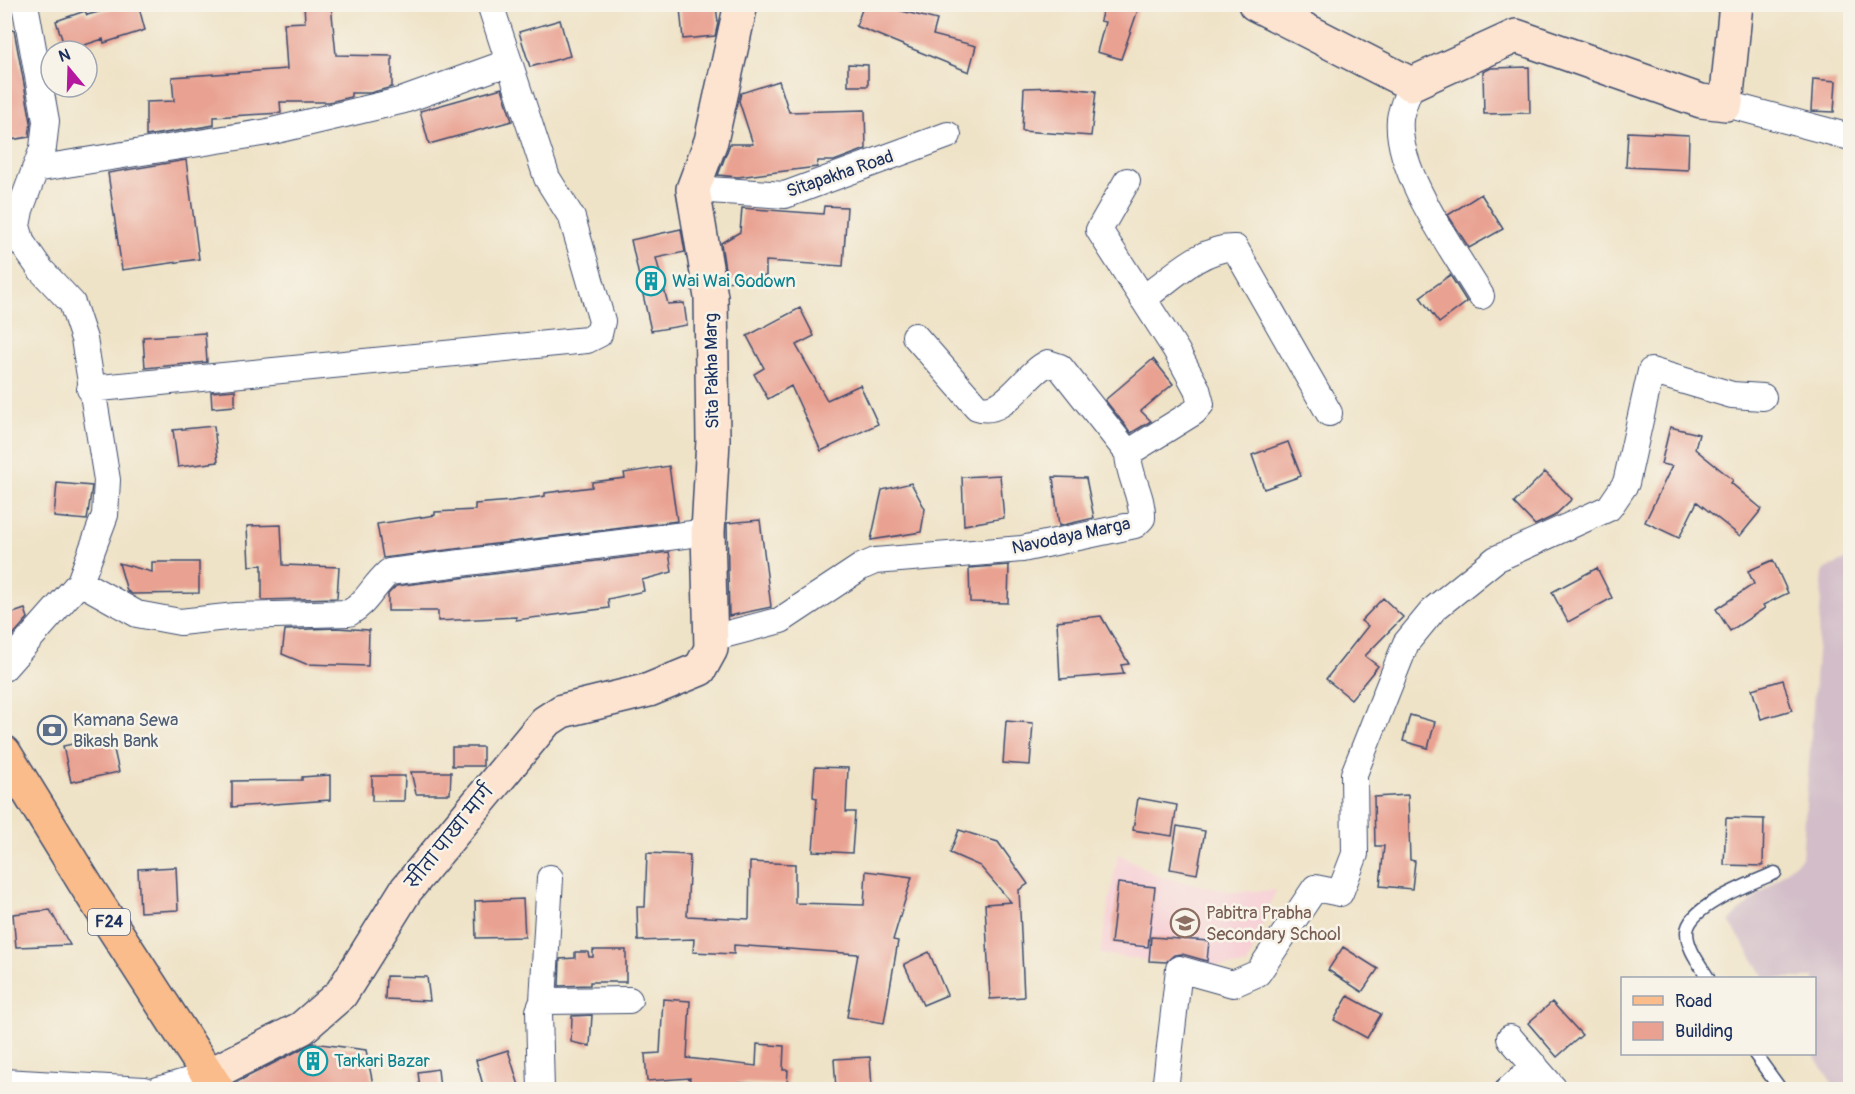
<svg xmlns="http://www.w3.org/2000/svg" width="1855" height="1094" font-family="Pangolin,'Playpen Sans Deva',sans-serif">
  <style>
    .built { fill: #f7cfd5 }
    .industrial { fill: #d2bdc8 }
    .building { fill: #e9a292 }
    .lines { fill: none; stroke-linecap: round; stroke-linejoin: round }
    .lane-casing { stroke: #3b4a6e; stroke-width: 15 }
    .street-casing { stroke: #3b4a6e; stroke-width: 28 }
    .secondary-casing { stroke: #3b4a6e; stroke-width: 36 }
    .primary-casing { stroke: #3b4a6e; stroke-width: 36 }
    .lane { stroke: #fff; stroke-width: 12 }
    .street { stroke: #fff; stroke-width: 26 }
    .secondary { stroke: #fde4d0; stroke-width: 33 }
    .primary { stroke: #f9bc8a; stroke-width: 33 }
    .labels { text-anchor: middle; dominant-baseline: central; stroke-width: 5; stroke-linejoin: round; paint-order: stroke }
    .shield { fill: #f7f3e8; stroke: #5d6a87; stroke-width: 1.5 }
    .shield-label { font-size: 16px; font-weight: bold; fill: #1b2f5e }
    .street-label { font-size: 18px; fill: #1b2f5e; stroke: #f7f3e8 }
    .culture-label { font-size: 18px; fill: #0d838f; stroke: #f7f3e8; text-anchor: start }
    .service-label { font-size: 18px; fill: #4e5e75; stroke: #f7f3e8; text-anchor: start }
    .education-label { font-size: 18px; fill: #785e54; stroke: #f7f3e8; text-anchor: start }
  </style>
  <rect width="100%" height="100%" fill="#f7f3e8"/>
  <filter id="ink" filterUnits="userSpaceOnUse"><feTurbulence type="fractalNoise" baseFrequency=".0167" numOctaves="2"/><feDisplacementMap in="SourceGraphic" scale="12" xChannelSelector="R" yChannelSelector="G"/><feConvolveMatrix kernelMatrix="1 2 1 2 8 2 1 2 1" color-interpolation-filters="sRGB"/></filter>
  <filter id="wash" filterUnits="userSpaceOnUse"><feTurbulence type="fractalNoise" baseFrequency=".008" numOctaves="4" result="noise"/><feDisplacementMap in="SourceGraphic" scale="24" xChannelSelector="R" yChannelSelector="G"/><feGaussianBlur stdDeviation="1.35" result="paint"/><feColorMatrix in="noise" values="0 0 0 0 0 0 0 0 0 0 0 0 0 0 0 0 0 1.4 0 .05"/><feComposite in="paint" operator="in"/></filter>
  <g filter="url(#wash)">
    <rect width="100%" height="100%" fill="#efe3c7"/>
    <path class="built" d="M1118,853l40,23 73,16 45,-2 -29,76h-60l-87,-12z"/>
    <path class="industrial" d="M1850,557v532h-14l-23,-35 1,-76h-49l-36,-57 73,-64 21,-286z"/>
    <g id="blocks">
      <path class="building" d="M128,4h10l7,26 -41,13 -1,-4 -37,12 -10,-30 29,-10 2,4z
        M304,4h27l5,51 56,1v31l-22,6h-19v4l-22,5h-49l1,11 -67,4v8l-68,11v-34l28,-1 -2,-24 115,-8 -3,-46 21,-1z
        M864,4h28l-2,4 47,12 -4,15 43,11 -7,26 -113,-46z
        M1104,4h36l-19,55 -24,-7 8,-30 -5,-1z
        M716,5l2,18 -3,13 -32,3 -3,-31z
        M560,20l10,36 -40,11 -11,-35z
        M14,30l17,92 -2,15 -25,4v-110z
        M848,64l20,1v21h-20z
        M1529,67l1,46 -46,1 -1,-42 8,-4z
        M1813,79l23,2 -2,31 -23,-1z
        M779,81l10,31 76,-2 1,39 -32,12h-16l-1,6 -79,10 -20,-2 12,-31h23l-14,-43 2,-8z
        M1060,87l36,4 -5,45 -69,-5 2,-43z
        M502,88l10,33 -83,23 -9,-33z
        M1628,132l61,3 -1,35 -62,-3z
        M186,160l13,99 -77,11 -14,-97z
        M1481,194l22,35 -34,19 -21,-33z
        M824,206l23,1 -4,59 -77,-5v15l-39,6 -6,-39 19,-11 2,-24 81,6z
        M681,229l4,23 -29,6 12,46 16,-1 3,22 -36,6 -20,-91z
        M1450,275l17,27 -28,21 -19,-26z
        M800,308l14,28 -18,9 31,55 33,-15 18,39 -57,27 -30,-65 -23,13 -14,-25 10,-6 -17,-32z
        M205,333l2,29 -62,6 -2,-31z
        M1153,359l20,25 -32,27 10,10 -20,12 -26,-33z
        M235,390v16l-23,2 -1,-16z
        M214,426l4,36 -40,5 -5,-37z
        M1670,427l29,7 -4,15 38,31 -2,3 31,26 -22,27 -43,-34 -18,36 -34,-16 27,-56 -11,-2z
        M1288,442l13,34 -37,13 -12,-34z
        M669,466l8,55 -294,37 -6,-34 58,-9v-3l40,-2v-6l36,-3 34,-5v-3l47,-6v-5l33,-4 -1,-5z
        M1545,472l27,27 -18,17 -19,9 -21,-22z
        M1000,475l4,43 -40,7 -2,-48z
        M1053,477l33,1 8,40 -35,8z
        M57,483l35,3 -5,34 -33,-3z
        M911,483l14,26 -4,23 -50,8 11,-50z
        M760,520l11,87 -42,9 -2,-93z
        M281,525l2,40 56,2 -2,31 -75,2v-35l-13,1 -2,-40z
        M669,552l3,20 -30,8 2,11 -36,8 1,9 -93,12v-3l-78,4v-10h-50v-17l8,-8z
        M1773,560l15,33 -25,12 2,3 -35,23 -14,-22 38,-25 -6,-13z
        M152,562h47v31l-67,1 -5,-3 -8,-28 33,9z
        M1009,565l-1,38 -38,-1 -1,-34z
        M1597,568l15,30 -44,24 -16,-30z
        M1383,598l20,19 -38,39 13,10 -27,33 -25,-20 42,-53 -7,-5z
        M25,609l3,9 -15,17 -9,3v-22z
        M1101,616l28,48 -8,1 3,9 -64,5 -3,-58z
        M336,628l33,2 -1,36 -62,-2 -24,-10 3,-24z
        M1783,680l9,30 -31,9 -9,-30z
        M1410,715l25,7 -7,26 -25,-7z
        M1006,721l27,2 -3,42 -27,-2z
        M111,736l8,36 -48,10 -8,-36z
        M452,747h31v19h-31z
        M815,767l33,1 -2,44h9l-3,41 -39,-2 4,-53 -4,-1z
        M411,772h40l-1,22h-34z
        M330,775v25l-98,7v-26l70,-1v-3z
        M372,776h33l-1,25h-32z
        M1408,795l2,65 5,1 -3,28 -32,-3 4,-40h-9l-1,-49z
        M1138,798l39,7 -5,31 -39,-6z
        M1726,818l38,1 -1,47 -39,-1z
        M1177,826l28,5 -8,43 -27,-5z
        M959,830l39,12 30,42 -9,6 5,107 -34,2 -5,-95 26,-2 -31,-36 -30,-13z
        M647,853l43,2 -3,61 62,3 1,-57 45,2v39l69,2 2,-34 46,6 -19,63 5,1 -14,82 -37,-6 11,-63 -124,-9v9l-41,-2 1,-13 -56,2 -1,-34h8z
        M176,867l2,43 -38,2 -2,-43z
        M1118,883l37,4 -7,60 -37,-4z
        M523,899l2,38 -49,1 -1,-37z
        M50,910l20,35 -54,2 -3,-33z
        M1151,937l58,4 -2,20 -25,-7 -8,1 -8,7 -17,-1z
        M1343,947l35,22 -16,23 -34,-22z
        M593,950h33v32h-36v3l-31,1 1,-27 15,-1v-6h13l1,5h4z
        M929,952l18,43 -24,10 -19,-41z
        M386,976l41,1 3,24 -45,-2z
        M1348,996l33,18 -14,24 -33,-18z
        M663,999l27,2 -3,57 69,8 1,-22 27,2 -1,24h5l-1,15 -50,-2 -1,6 -47,-6 1,-5 -43,3 -2,-27 15,-1z
        M1552,1002l30,33 -25,22 -29,-34z
        M592,1015l-2,31 -19,-4 1,-26z
        M313,1043l53,7 8,39h-136l-3,-6z
        M508,1050l12,39h-36l-8,-29z
        M870,1057l2,32h-36l-2,-30z
        M438,1069l2,20h-20l-2,-17z"/>
    </g>
  </g>
  <g filter="url(#ink)">
    <use href="#blocks" fill-opacity="0" stroke="#3b4a6e" stroke-width="1.5"/>
    <g class="lines">
      <g class="lane-casing">
        <path id="lane" d="M1708,978c-8,-14 -21,-29 -21,-46 1,-26 67,-50 88,-59
          M1755,1054l26,36"/>
      </g>
      <g class="street-casing">
        <path id="street" d="M1411,84c-3,11 -10,24 -11,35 -5,53 55,133 81,177
          M1726,104l124,33
          M35,169l233,-37 136,-32 103,-37
          M693,189l92,6 163,-60
          M1143,299c25,-18 59,-53 92,-51l94,165
          M915,336l62,71c29,10 47,-33 71,-44l12,4 68,86
          M90,389l497,-49 12,-6 3,-13 -30,-103 -25,-40 -57,-174
          M80,582l57,32 43,8 56,-6 113,-3c19,-11 22,-25 40,-41l319,-40
          M712,638l69,-18 80,-53 14,-6 147,-12 113,-24 7,-7c1,-23 -14,-42 -14,-65l66,-41 7,-8 -4,-15 -21,-39 -77,-120 28,-49
          M4,668l76,-86 25,-67 2,-35 -23,-141 -12,-36 -31,-33 -19,-27 -5,-17 3,-16 23,-62 3,-27 -21,-117
          M543,1001l7,-123
          M1510,1038l45,52
          M4,1082l140,8
          M158,1090l51,-15
          M541,1090l-2,-79 4,-10 86,-1
          M1165,1090l14,-121 54,15 25,-11 57,-85 25,5 15,-39 -1,-80 52,-131 28,-34 62,-50 113,-51 17,-25 25,-112 81,24 31,2
          M1508,1090l27,-24"/>
      </g>
      <g class="secondary-casing">
        <path id="secondary" d="M1255,4l156,80 105,-48 185,65 25,3 10,-100
          M209,1075l93,-47 39,-34 65,-104 139,-168 17,-11 87,-21 51,-21 11,-20 -3,-117 5,-92 -2,-143 -18,-108 18,-48 30,-137"/>
      </g>
      <g class="primary-casing">
        <path id="primary" d="M4,752l85,138 129,200"/>
      </g>
      <use href="#lane" class="lane"/>
      <use href="#street" class="street"/>
      <use href="#secondary" class="secondary"/>
      <use href="#primary" class="primary"/>
    </g>
  </g>
  <defs>
    <g id="building-ring" transform="scale(1.5)"><circle r="9.5" fill="#f7f3e8" stroke="#0f9aa8" stroke-width="1.5"/><path d="M-4-6H4V6H1V3H-1V6H-4ZM-2.5-4.3h1.7v1.8h-1.7ZM.8-4.3h1.7v1.8H.8ZM-2.5-1h1.7V.8h-1.7ZM.8-1h1.7V.8H.8Z" fill="#0f9aa8"/></g>
    <g id="bank-ring" transform="scale(1.5)"><circle r="9.5" fill="#f7f3e8" stroke="#5c6f8a" stroke-width="1.5"/><path d="M-6-4H6V4H-6ZM0-2.3a2.3 2.3 0 1 0 0 4.6a2.3 2.3 0 1 0 0-4.6Z" fill="#5c6f8a"/></g>
    <g id="school-ring" transform="scale(1.5)"><circle r="9.5" fill="#f7f3e8" stroke="#8d6e63" stroke-width="1.5"/><path d="M0-5L7-2L0 1L-7-2ZM-4 1L0 2.5L4 1V4Q0 6-4 4Z" fill="#8d6e63"/></g>
  </defs>
  <g fill-rule="evenodd">
    <use href="#building-ring" x="651" y="281"/>
    <use href="#bank-ring" x="52" y="730"/>
    <use href="#school-ring" x="1185" y="923"/>
    <use href="#building-ring" x="313" y="1061"/>
  </g>
  <g class="labels">
    <rect class="shield" x="88" y="909" width="42" height="26" rx="4.5"/>
    <g class="shield-label">
      <text x="109" y="922">F24</text>
    </g>
    <g class="street-label">
      <text transform="translate(840 174) rotate(-19)">Sitapakha Road</text>
      <text transform="translate(712 371) rotate(-91)">Sita Pakha Marg</text>
      <text transform="translate(1071 536) rotate(-12)">Navodaya Marga</text>
      <text transform="translate(450 837) rotate(-51)">सीता पाखा मार्ग</text>
    </g>
    <g class="culture-label">
      <text x="672" y="281">Wai Wai Godown</text>
      <text x="334" y="1061">Tarkari Bazar</text>
    </g>
    <g class="service-label">
      <text x="73" y="720">Kamana Sewa<tspan x="73" dy="21">Bikash Bank</tspan></text>
    </g>
    <g class="education-label">
      <text x="1206" y="913">Pabitra Prabha<tspan x="1206" dy="21">Secondary School</tspan></text>
    </g>
  </g>
  <rect width="1855" height="1094" fill="none" stroke="#f7f3e8" stroke-width="24"/>
  <rect x="1621" y="977" width="195" height="78" fill="#f7f3e8" stroke="#9fa5b1" stroke-width="1.5"/>
  <rect x="1633" y="996" width="30" height="9" fill="#f9bc8a" stroke="#9fa5b1" stroke-width="1.5"/>
  <text x="1675" y="1007" font-size="18" fill="#1b2f5e">Road</text>
  <rect x="1633" y="1022" width="30" height="18" fill="#e9a292" stroke="#9fa5b1" stroke-width="1.5"/>
  <text x="1675" y="1037" font-size="18" fill="#1b2f5e">Building</text>
  <g transform="translate(69 69) rotate(341)"><circle r="28" fill="#f7f3e8" stroke="#9fa5b1" stroke-width="1.5"/>
  <path d="M0-4.5L10 22L0 15L-10 22Z" fill="#b5179e"/>
  <text y="-9" font-size="16" font-weight="bold" text-anchor="middle" fill="#1b2f5e">N</text>
  </g>
</svg>
